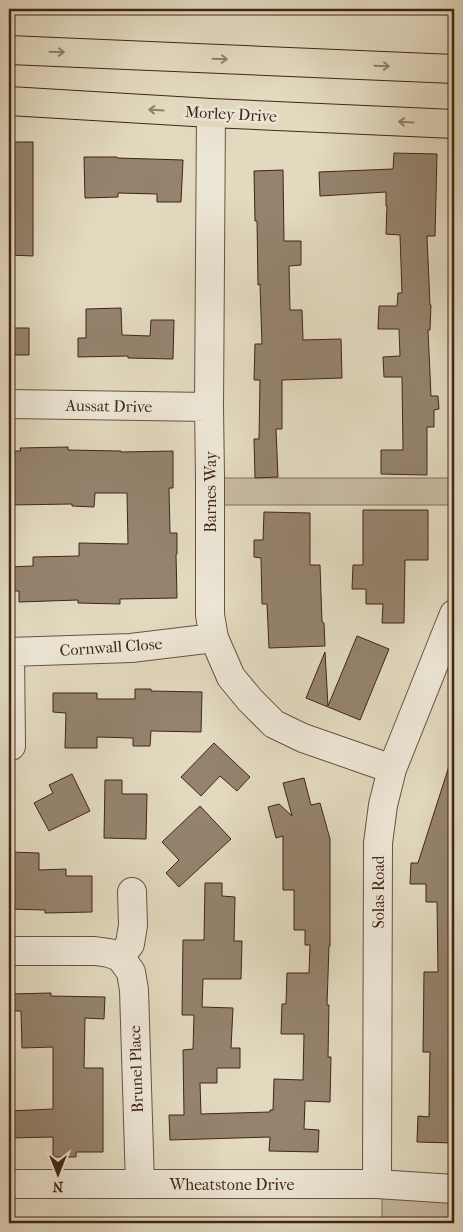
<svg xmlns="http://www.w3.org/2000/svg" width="463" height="1232" font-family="'IM FELL French Canon',serif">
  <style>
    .green { fill: #c7baa2; stroke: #84705c }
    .building { fill: #95836e; stroke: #422517 }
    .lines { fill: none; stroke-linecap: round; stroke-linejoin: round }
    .minor-casing { stroke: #6a5241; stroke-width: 30 }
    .major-casing { stroke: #422517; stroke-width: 30 }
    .minor { stroke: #ece6d5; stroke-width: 28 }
    .major { stroke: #e2d9bf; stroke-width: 28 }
    .oneway { stroke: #927f6b }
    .labels { text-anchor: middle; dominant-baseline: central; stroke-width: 5; stroke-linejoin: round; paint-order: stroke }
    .street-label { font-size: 16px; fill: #422517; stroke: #ece6d5 }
  </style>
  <rect width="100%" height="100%" fill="#e2d9bf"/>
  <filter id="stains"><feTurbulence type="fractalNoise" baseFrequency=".004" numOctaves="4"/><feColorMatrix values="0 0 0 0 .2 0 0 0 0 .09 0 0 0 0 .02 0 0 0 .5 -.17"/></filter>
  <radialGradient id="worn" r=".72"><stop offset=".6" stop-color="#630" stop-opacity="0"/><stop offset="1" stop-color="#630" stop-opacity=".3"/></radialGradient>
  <path class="green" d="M210,478h244v27h-244z
    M382,1184l72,5v34h-72z"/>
  <path class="building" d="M13,142h20v114l-24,-1v-104h4z
    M394,153l43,1 -2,82h-8l3,69h1l-1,25h-2l3,66h7l1,13 -5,1v17h-7v48l-46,-1v-24h22l-1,-73h-18l-1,-20 17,-1 -1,-27h-21l1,-23h18l1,-13h4l-2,-58 -14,-1 1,-28h-1v-14l-66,4 -1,-24 74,-3z
    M84,157h33v1l66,2 -2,42h-24v-8l-39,-1v4l-33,1z
    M283,170l1,71h17v24l-12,1 1,44h12l1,30 38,-1 1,39 -60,2v49h-6l2,48 -23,1 -1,-39h5l1,-59h-6l1,-36h7l-2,-60 -2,1 -1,-64h-2l-1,-50z
    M121,308l1,27 28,1 1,-16h23l-1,39 -45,-1v-2l-50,1v-19h8v-29z
    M9,328h20v27h-20z
    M68,447v3l53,1v1l52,-1v37h-4l1,45h7v21h-1l1,44 -57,1v5l-42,-1v-3l-59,2v-11h-10v-24l24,-1v-9l46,-1v-13l49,1 -1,-51h-32l-1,14 -22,-1v-2l-63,1v-54h12l-1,-3z
    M363,510h65v50h-23l-1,63h-22l1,-19h-17v-15h-14l1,-24h10z
    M264,512l46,1v52h10l2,57 2,1 1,23 -56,2 -2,-44h-5l-1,-46 -7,-1v-17h9z
    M357,636l32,13 -29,71 -54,-22 19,-46 3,54z
    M135,689h16v2l51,1 -1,40 -50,-1 -1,15h-17v-8l-36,-1v11h-32l1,-35 -13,-1v-19h44v6h38z
    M214,743l36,34 -13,14 -17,-15 -19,20 -20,-19z
    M451,760h3v383l-37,-1 1,-26 11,1 1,-65h-7l1,-80h14l-1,-70h-11v-18h-16l1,-21h7z
    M72,774l18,37 -41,20 -15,-28 19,-10 -4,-8z
    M304,778l7,27 9,-2 10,36v107h-1l-2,59h2l-1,52h3l-1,45 -25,-1 -1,28 15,1 -1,22 -49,-1 1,-14 -100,3 -1,-25h15l-1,-65 10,-1 1,-34h-12l1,-75h21l1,-57h17v13l13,1 -1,44h8l-1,38h-38l-1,28 31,1 -2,40h9v20h-23v15h-17l1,31 69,-2v-2h3l1,-31 29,1 1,-46h-23l1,-30h4l1,-31h22l1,-28h-5v-15h-11v-40h-11v-54l-7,2 -8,-31 11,-3 13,12 -9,-33z
    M105,780h17v14h25l-1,45 -42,-1z
    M200,806l31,33 -52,48 -13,-14 13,-13 -17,-18z
    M10,852l29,1v17l27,-1v7h26v36l-47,1v-3l-35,-1v-1h-1v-34h1z
    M51,993v3l54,1 -1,22 -19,-1 -1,50h19v84h-27v5h-23v-20l-44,1v-27l44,-2v-62l-31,1 -1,-37h-12v-17z"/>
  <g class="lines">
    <g class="minor-casing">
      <path id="minor" d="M211,113l-2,294 1,71v137l4,23 17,39 19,23 24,24 29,14 89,31
        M9,404l200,3
        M9,652l122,-4 83,-10
        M10,653l1,93
        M132,892l1,33 -3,19 -10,13 11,15 3,18 6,194
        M9,951h86l14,2 11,4
        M9,1184h368l77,5
        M377,1184l1,-341 5,-38 9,-36 62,-155"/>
    </g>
    <g class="major-casing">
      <path id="major" d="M9,50l445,19
        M9,101l202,12 243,11"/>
    </g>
    <use href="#minor" class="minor"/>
    <use href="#major" class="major"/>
  </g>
  <defs><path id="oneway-shaft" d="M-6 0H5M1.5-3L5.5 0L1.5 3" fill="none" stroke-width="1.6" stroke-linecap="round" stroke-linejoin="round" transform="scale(1.25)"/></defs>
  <g class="oneway">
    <use href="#oneway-shaft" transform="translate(57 52) rotate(2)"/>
    <use href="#oneway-shaft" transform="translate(220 59) rotate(2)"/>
    <use href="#oneway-shaft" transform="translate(382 66) rotate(2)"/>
    <use href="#oneway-shaft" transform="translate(156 110) rotate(-176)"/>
    <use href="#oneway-shaft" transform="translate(406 122) rotate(-177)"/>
  </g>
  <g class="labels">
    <g class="street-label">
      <text transform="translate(231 114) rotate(3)">Morley Drive</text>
      <text transform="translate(109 406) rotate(1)">Aussat Drive</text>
      <text transform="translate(210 492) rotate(-90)">Barnes Way</text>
      <text transform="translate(111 647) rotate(-4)">Cornwall Close</text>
      <text transform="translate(378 892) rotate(-90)">Solas Road</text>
      <text transform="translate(136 1069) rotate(-92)">Brunel Place</text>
      <text x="232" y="1184">Wheatstone Drive</text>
    </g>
  </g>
  <rect width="463" height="1232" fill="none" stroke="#e2d9bf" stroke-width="30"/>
  <rect x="10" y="10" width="443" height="1212" fill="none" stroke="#422517" stroke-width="2.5"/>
  <rect x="15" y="15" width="433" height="1202" fill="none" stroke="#422517"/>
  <g transform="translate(58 1174) rotate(180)" stroke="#ece6d5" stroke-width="4" paint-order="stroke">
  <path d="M0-4L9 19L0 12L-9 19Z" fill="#422517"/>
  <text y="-8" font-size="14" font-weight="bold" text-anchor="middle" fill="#422517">N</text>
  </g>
  <rect width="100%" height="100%" filter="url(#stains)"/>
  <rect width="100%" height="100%" fill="url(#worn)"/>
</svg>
